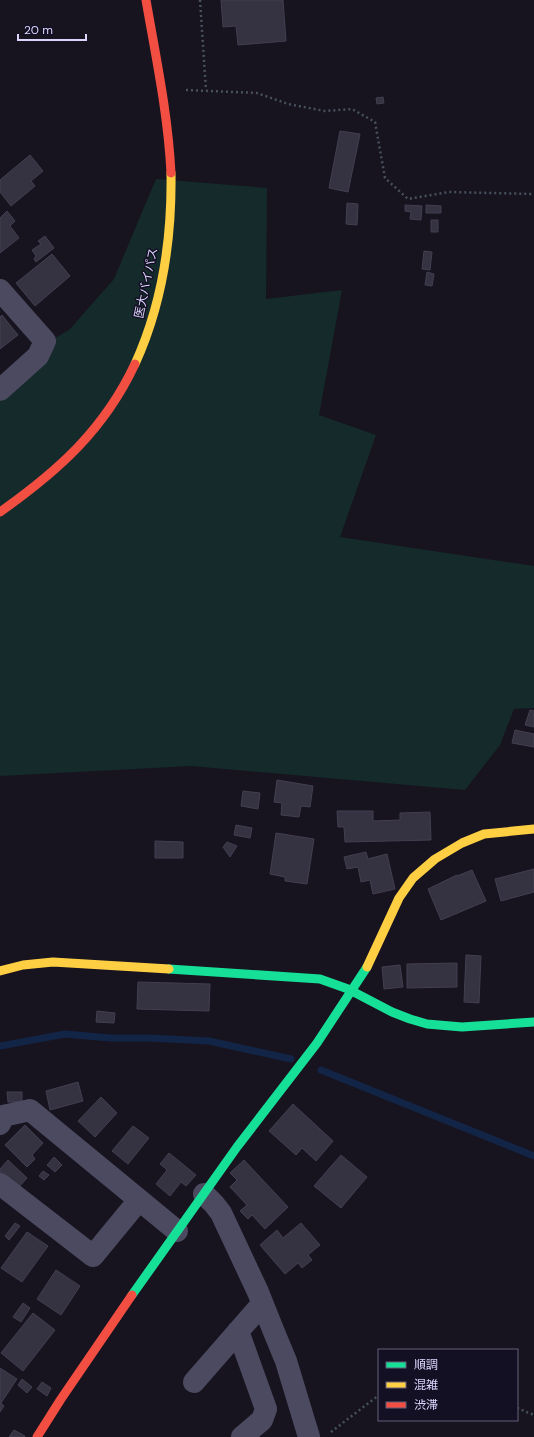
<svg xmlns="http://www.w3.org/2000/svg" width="534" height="1437" font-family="'DM Sans','Noto Sans JP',sans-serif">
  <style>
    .green { fill: #142a2b }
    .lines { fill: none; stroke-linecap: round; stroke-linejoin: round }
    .stream { stroke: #132546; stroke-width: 7 }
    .building { fill: #353241; stroke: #433f52 }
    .path { stroke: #47515e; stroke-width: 2.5; stroke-dasharray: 2 3; stroke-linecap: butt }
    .street { stroke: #4c4a60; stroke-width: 22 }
    .fast { stroke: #16e098; stroke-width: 9 }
    .slow { stroke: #ffcf43; stroke-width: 9 }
    .jam { stroke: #f24e42; stroke-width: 9 }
    .labels { text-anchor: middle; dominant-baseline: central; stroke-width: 3; stroke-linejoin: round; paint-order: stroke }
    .street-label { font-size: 12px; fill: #dbd5fd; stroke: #141024 }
  </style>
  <rect width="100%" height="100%" fill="#17141f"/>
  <path class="green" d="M156,179l111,9 -1,111 76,-9 -23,125 57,20 -36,102 194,29v142l-20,1 -14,36 -35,45 -274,-24 -191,10v-380l48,-54 21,-12 45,-51z"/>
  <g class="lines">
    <path class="stream" d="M0,1046l65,-12 45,4h39l60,3 82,18
      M321,1070l213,86"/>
  </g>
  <path class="building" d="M221,0h62l3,41 -48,4 -2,-19 -13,1z
    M383,97l1,6 -7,1 -1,-6z
    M340,131l20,3 -12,58 -19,-4z
    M30,155l13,16 -12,10 4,5 -24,20 -11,-14v-12z
    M347,203l11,1 -1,21 -11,-1z
    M405,205l17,1 -1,14 -11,-1 1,-7 -6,-1z
    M426,205l15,1v7h-15z
    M7,211l8,10 -5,5 9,12 -19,15v-35z
    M431,220h7v12h-7z
    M45,236l9,12 -18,14 -2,-3 2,-3 -4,-6 9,-6 -3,-3z
    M424,251l8,1 -2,18 -8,-1z
    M52,254l18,22 -35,30 -19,-23z
    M427,272l7,2 -2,12 -7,-1z
    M2,315l16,20 -18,14v-32z
    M530,710l4,1v16l-9,-2z
    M515,730l19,4v13l-22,-4z
    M277,780l36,6 -3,21 -9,-1 -2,11 -18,-2 1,-12 -8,-1z
    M243,791l17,2 -2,16 -17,-3z
    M337,811h36v10l27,-1v-7l30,-1 1,28 -86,2 -1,-15h-6z
    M236,825l16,3 -2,10 -16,-3z
    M276,833l38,6 -7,45 -22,-3v-4l-15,-3z
    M155,841l28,1v16h-28z
    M227,842l10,4 -7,11 -7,-10z
    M366,852l2,7 19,-5 8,35 -22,5 -3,-14 -9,2 -3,-15 -11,2 -3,-12z
    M534,869v23l-33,9 -6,-22z
    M472,870l14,31 -45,19 -13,-31 29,-14v1z
    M466,955l15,1 -2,47 -15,-1z
    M457,963v24l-50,1v-24z
    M400,965l3,22 -19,2 -2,-22z
    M138,982l72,2 -1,27 -72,-2z
    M97,1011l18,2 -1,10 -18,-1z
    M78,1082l5,19 -33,9 -4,-19z
    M7,1092h15v10h-14z
    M101,1097l16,16 -22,24 -17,-16z
    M293,1104l40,37 -17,20 -14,-13 -6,7 -27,-24z
    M25,1125l18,18 -11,12 3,4 -8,8 -22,-22z
    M133,1126l16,12 -21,26 -16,-13z
    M169,1153l27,22 -10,11 -5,-4 -11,14 -14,-12 11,-14 -7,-6z
    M341,1155l26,22 -26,31 -27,-22z
    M54,1157l8,8 -7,7 -8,-7z
    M8,1160l19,18 -9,10 -18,-15v-4z
    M244,1160l44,47 -23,22 -13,-14 -4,4 -8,-8 7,-6 -17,-18 7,-7 -7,-7z
    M43,1171l6,4 -5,5 -5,-4z
    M15,1223l5,3 -11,14 -4,-4z
    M301,1223l19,22 -12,10 4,5 -10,8 -4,-5 -13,11 -25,-29 17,-15 6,8z
    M27,1232l21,14 -26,36 -21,-14z
    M56,1270l24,16 -19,29 -24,-16z
    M23,1303l7,5 -9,14 -8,-5z
    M33,1313l22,17 -32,41 -22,-18z
    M0,1368l17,11 -16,24 3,3 -4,6z
    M22,1379l10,8 -5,6 -9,-8z
    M42,1382l9,6 -4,8 -10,-7z
    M14,1430l11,6 -1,1h-15z"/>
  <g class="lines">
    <path class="path" d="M200,0l6,90
      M186,90l71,3 31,11 37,7 27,-2 23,13 10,56 23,21 41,-7 85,2
      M517,1408l17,7
      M331,1432l48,-37"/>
    <path class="street" d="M0,290l45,51 -7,15 -38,34
      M0,1124l3,-8 27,-6 147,121
      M0,1184l93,72 46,-56
      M204,1194l10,10 7,9 37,79 16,40 12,29 23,76
      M238,1331l28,78 -4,11 -20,17
      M194,1382l68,-78"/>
    <path class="fast" d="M169,969l151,10 28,10 44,23 18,7 17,5 35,3 72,-5
      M132,1295l105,-148 80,-104 50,-76"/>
    <path class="slow" d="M135,364c27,-59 37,-126 36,-191
      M367,967l32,-69 14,-20 22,-19 27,-16 22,-9 50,-5
      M0,971l23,-6 30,-3 116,7"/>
    <path class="jam" d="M146,0c10,58 22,114 25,173
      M0,512c58,-41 104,-82 135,-148
      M37,1437l24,-38 71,-104"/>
  </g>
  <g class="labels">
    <g class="street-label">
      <text transform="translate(146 283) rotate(-78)">医大バイパス</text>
    </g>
  </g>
  <rect x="378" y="1349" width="140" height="72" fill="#141024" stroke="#645f7b"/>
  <rect x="386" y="1362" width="20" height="6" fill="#16e098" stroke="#645f7b"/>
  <text x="414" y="1369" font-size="12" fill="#dbd5fd">順調</text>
  <rect x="386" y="1382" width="20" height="6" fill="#ffcf43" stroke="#645f7b"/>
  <text x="414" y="1389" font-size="12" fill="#dbd5fd">混雑</text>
  <rect x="386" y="1402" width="20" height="6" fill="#f24e42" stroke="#645f7b"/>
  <text x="414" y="1409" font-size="12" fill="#dbd5fd">渋滞</text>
  <path d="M18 34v6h68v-6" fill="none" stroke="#dbd5fd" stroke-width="2"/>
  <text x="24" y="34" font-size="12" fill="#dbd5fd" stroke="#141024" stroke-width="3" paint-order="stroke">20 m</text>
</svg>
